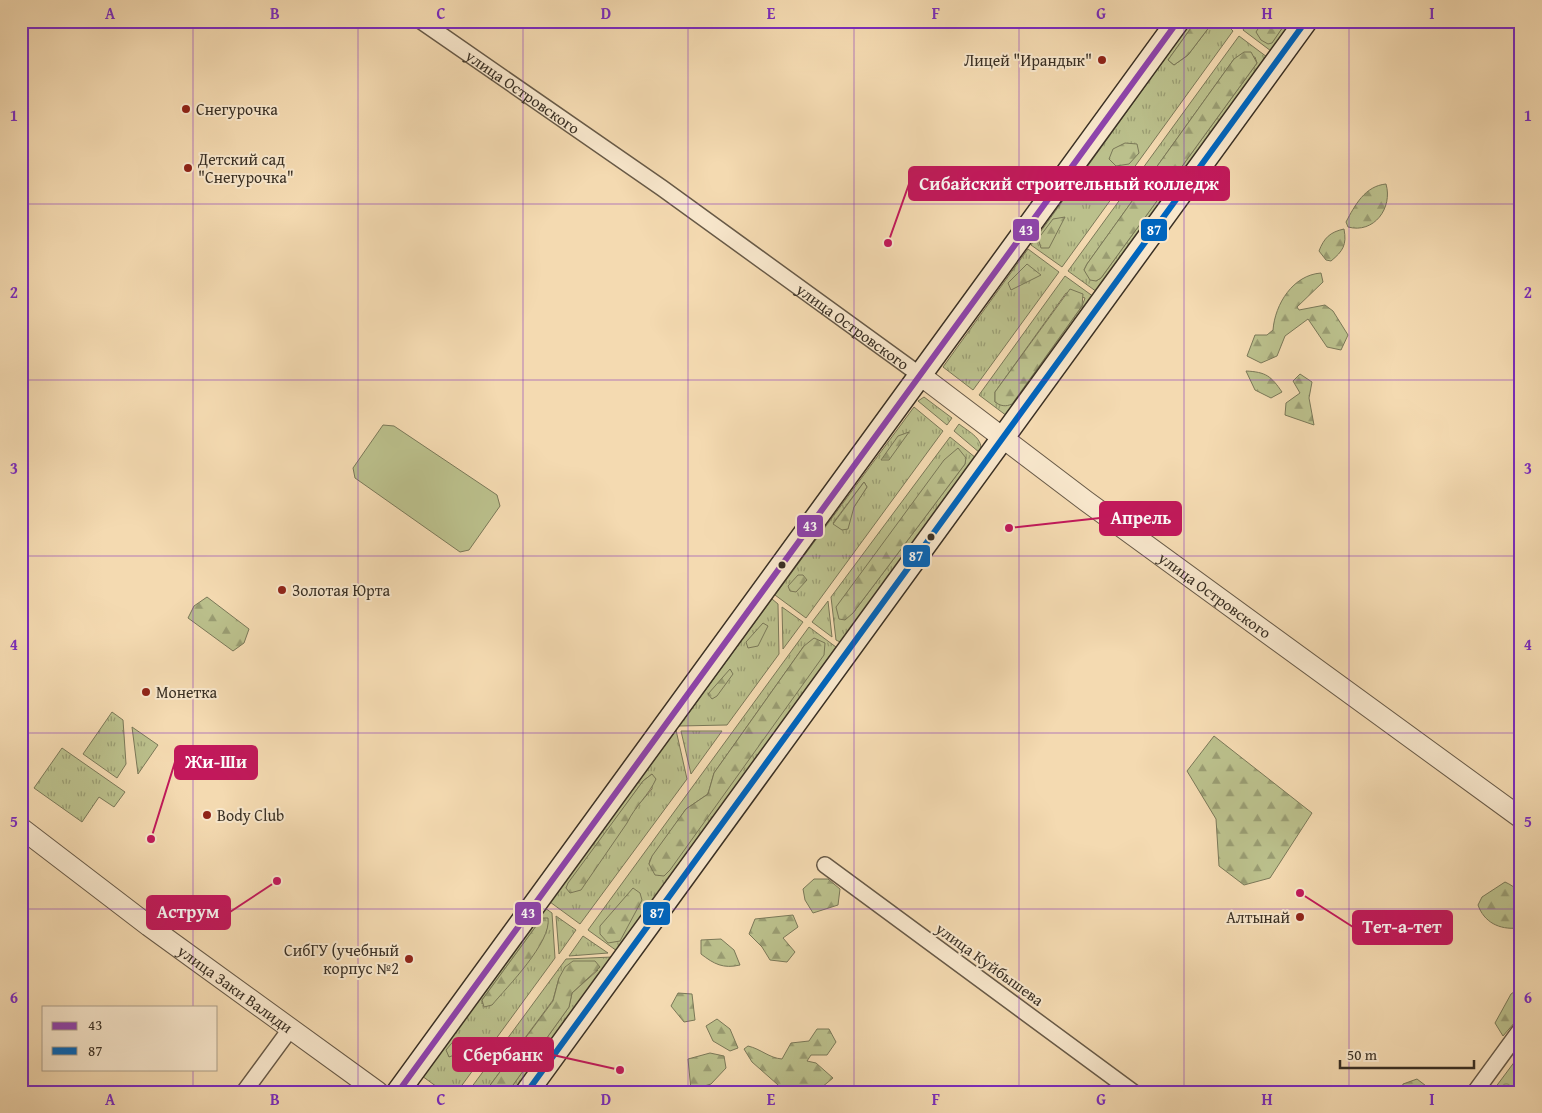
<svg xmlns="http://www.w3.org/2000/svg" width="1542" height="1113" font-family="'Gentium Book Plus',serif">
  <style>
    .grass { fill: url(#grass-tufts); stroke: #7a7858; fill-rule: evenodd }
    .forest { fill: url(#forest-firs); stroke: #7a7858 }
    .park { fill: url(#park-crowns); stroke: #7a7858 }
    .pitch { fill: #bbc08c; stroke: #7a7858 }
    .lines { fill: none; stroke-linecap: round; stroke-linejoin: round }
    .minor-casing { stroke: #685a47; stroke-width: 18 }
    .tertiary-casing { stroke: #685a47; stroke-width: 22 }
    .secondary-casing { stroke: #3a3024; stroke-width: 25 }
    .minor { stroke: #f8e7cc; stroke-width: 15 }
    .tertiary { stroke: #f8e7cc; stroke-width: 20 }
    .secondary { stroke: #f8e7cc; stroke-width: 22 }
    .bus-1-casing { stroke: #f8e7cc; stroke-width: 10 }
    .bus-2-casing { stroke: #f8e7cc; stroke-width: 10 }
    .bus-1 { stroke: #8e44ad; stroke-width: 6 }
    .bus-2 { stroke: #0065bd; stroke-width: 6 }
    .grid { fill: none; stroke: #7b2cbf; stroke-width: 1; stroke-opacity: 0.55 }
    .poi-dot { fill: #8f2418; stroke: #f8e7cc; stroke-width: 2 }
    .bus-dot { fill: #3a3024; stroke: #f8e7cc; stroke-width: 2 }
    .labels { text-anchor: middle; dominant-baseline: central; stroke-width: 4; stroke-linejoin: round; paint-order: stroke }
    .poi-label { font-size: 16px; fill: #3a3024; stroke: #f8e7cc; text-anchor: start }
    .street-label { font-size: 16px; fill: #3a3024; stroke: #f8e7cc }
    .leader { fill: none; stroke: #c2185b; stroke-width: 2 }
    .callout-dot { fill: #c2185b; stroke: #f8e7cc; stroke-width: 2 }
    .callout { fill: #c2185b; stroke: #c2185b; stroke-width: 2 }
    .callout-label { font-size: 18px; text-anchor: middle; font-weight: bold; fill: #fff }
    .line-badge { stroke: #f8e7cc; stroke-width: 2 }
    .badge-label { font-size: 14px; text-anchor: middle; font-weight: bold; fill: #fff }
    .neatline { fill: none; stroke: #7b2cbf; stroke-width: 2 }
    .grid-label { font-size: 16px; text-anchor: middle; font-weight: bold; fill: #7b2cbf }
  </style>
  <defs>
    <pattern id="grass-tufts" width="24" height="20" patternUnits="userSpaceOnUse" patternTransform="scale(1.25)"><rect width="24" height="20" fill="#bbc08c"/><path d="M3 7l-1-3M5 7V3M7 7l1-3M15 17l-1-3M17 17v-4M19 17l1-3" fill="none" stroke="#999c72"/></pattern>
    <pattern id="forest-firs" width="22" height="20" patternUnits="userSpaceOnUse" patternTransform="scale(1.25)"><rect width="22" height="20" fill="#bbc08c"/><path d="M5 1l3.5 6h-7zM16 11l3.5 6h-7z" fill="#999c72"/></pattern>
    <pattern id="park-crowns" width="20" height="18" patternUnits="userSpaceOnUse" patternTransform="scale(1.25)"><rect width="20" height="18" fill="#bbc08c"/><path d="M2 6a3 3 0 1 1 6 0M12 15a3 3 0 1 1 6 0" fill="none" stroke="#999c72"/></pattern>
  </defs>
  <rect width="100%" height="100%" fill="#f4dab1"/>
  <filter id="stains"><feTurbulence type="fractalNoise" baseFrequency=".004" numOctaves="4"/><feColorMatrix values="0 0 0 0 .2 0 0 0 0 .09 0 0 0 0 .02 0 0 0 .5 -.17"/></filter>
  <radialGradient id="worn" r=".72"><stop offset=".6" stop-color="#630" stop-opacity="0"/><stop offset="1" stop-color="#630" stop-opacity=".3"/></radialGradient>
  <path class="grass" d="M1192,21h4l-28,39 6,5 14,-10 22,-29 -2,-5h15l10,10 -171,236 -31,-22z
    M1249,21h14l-5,7 14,14 15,-21h5l-21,30 -28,-21z
    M1239,36l28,21 -170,235 -29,-21zM1255,57l2,6 -156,215 -5,3 -12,-11 3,-6 147,-205z
    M1028,249l31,23 -86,118 -30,-23z
    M1065,276l29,21 -87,119 -28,-21zM1066,293l19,5 -3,8 -70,98 -17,-2v-10z
    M924,397l28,21 -5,7 -29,-24z
    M914,407l29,24 -137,187 -31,-23zM864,482l3,5 -13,20 -21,16z
    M959,424c10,8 26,15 21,29l-26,-22z
    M950,437l26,21 -136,184 -4,-2 -5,-43zM965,458v6l-112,149z
    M772,599l6,5 1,50 -52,71 -48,1z
    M828,601l4,36 -20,-15z
    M782,607l21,15 -20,27z
    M809,627l27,20 -219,304 -29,-21zM804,646l-145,230 -10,-12 1,-4 36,-51 22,-15 6,-21z
    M112,712l11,8 3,44 -9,14 -34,-24z
    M132,727l26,18 -20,29z
    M676,730l11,49 -107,145 -30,-22zM652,774v15l-86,99 77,-107z
    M681,731h41l-31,43z
    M62,748l63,44 -11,15 -15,-10 -17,25 -48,-34z
    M545,908l7,5 3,45 -98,134h-13l-22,-16zM542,918l-60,86v-4z
    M556,916l20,14 -17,24z
    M583,936l25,17 -39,3z
    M612,957l-99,135h-5l61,-85 3,-14 26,-23 -39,8 -6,22 -68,92h-17l98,-133z"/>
  <path class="forest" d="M1196,21h12l2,5 -22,29 -14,10 -6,-5z
    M1263,21h24l-15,22 -4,1 -7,-4 -5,-8z
    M1244,52h7l6,11 -156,215 -5,3 -6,-1 -6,-10 3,-6 147,-205z
    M1125,143l12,1 2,9 -10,11 -13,2 -7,-7 4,-10z
    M1386,184c7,24 -12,50 -38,43l-2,-5c9,-17 19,-36 40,-38z
    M1065,217l-16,31h-8l-3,-9 15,-20z
    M1344,229c3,16 -1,22 -13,32l-5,-1 -7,-9c5,-13 11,-19 25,-22z
    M1027,264l14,11 -30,15 -3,-7z
    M1321,273l2,9 -26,25 2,3 26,-5 8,6 15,24 -7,15 -14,-3 -19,-28 -23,17 -8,20 -16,7 -14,-7 8,-21h12l6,-5c2,-26 20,-55 48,-57z
    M1070,289l13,5 -1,12 -70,98c-6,3 -12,2 -17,-2v-10z
    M1246,371c20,1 25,5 36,21l-11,6 -16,-8z
    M1300,374l12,8 -3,16 5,27 -29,-10 1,-12 14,-10 -7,-12z
    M909,432l-20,28h-8l17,-24z
    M958,448l8,10 -1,6 -112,149 -8,7 -6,-1 -3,-12 108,-147z
    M864,482l3,5 -13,20 -6,22 -6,1 -9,-6z
    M798,575h5l4,5 -11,12 -6,-1 -2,-5z
    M207,597l42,32 -5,14 -11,8 -45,-33 6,-12z
    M763,623l5,3 -10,20 -10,2 -2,-6z
    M814,638l11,5 -1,12 -154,215 -6,6 -9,-1 -6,-11 3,-8 34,-47 22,-15 6,-21 90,-127z
    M730,669l3,5 -16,22 -5,3 -4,-5z
    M1214,736l98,77 -42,65 -26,7 -25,-19 -3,-47 -29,-48z
    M652,774l4,5c-7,16 -21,27 -29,44l-46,67 -11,3 -4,-5 2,-5 75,-102z
    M814,879h14l12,10 -2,16 -25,8 -8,-13 -2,-11z
    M1505,882c22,10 16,21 16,43l-3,3c-19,2 -34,-6 -40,-23l4,-8z
    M633,888l7,5 2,7 -22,41 -12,2 -8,-9v-8z
    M793,915l5,12 -15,11 12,14 -8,10 -17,-2 -8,-13 -13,-13 6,-15z
    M542,918h6c4,24 -41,69 -56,87l-8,2 -2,-7z
    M721,939l13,11 6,15c-17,4 -26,-1 -39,-11v-14z
    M573,961h22l5,6 -28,26 -3,14 -61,85h-23l68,-91 6,-23 6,-11z
    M1521,987v28l-18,21 -8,-13 16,-29z
    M678,993l14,1 3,26 -11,2 -13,-16z
    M717,1019l13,10 8,19 -8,3 -17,-10 -7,-15z
    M817,1029h12l7,13 -9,13h-16l-4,6 9,2 17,15 -17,14h-30l-34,-30 -8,-13 4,-3c13,3 21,12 34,13l9,-16 18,-2z
    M456,1038l6,5 -5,11 -8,3 -3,-7z
    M710,1053l14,3 2,12 -15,16 -20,6 -3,-31z
    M1417,1079l17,13h-33l2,-8z"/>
  <path class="park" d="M1521,1053v39h-29z"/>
  <path class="pitch" d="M383,425l11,1 103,69 3,11 -31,44 -9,2 -105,-74 -2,-10z"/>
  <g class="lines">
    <g class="minor-casing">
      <g id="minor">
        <path id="s1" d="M421,21l241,167 258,187"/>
        <path d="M825,865l308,227"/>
        <path d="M244,1092l47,-64"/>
        <path d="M1475,1092l46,-63"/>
      </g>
    </g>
    <g class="tertiary-casing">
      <g id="tertiary">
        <path id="s2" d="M920,375l166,126 435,317"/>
        <path id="s3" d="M21,828l128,98 229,166"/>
      </g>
    </g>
    <g class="secondary-casing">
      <path id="secondary" d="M398,1092l780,-1071
        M527,1092l779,-1071"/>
    </g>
    <use href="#minor" class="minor"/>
    <use href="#tertiary" class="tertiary"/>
    <use href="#secondary" class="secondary"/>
    <g class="bus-1-casing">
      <path id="bus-1" d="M398,1092l780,-1071"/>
    </g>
    <g class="bus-2-casing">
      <path id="bus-2" d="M527,1092l779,-1071"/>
    </g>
    <use href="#bus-1" class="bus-1"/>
    <use href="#bus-2" class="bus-2"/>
  </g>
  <path class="grid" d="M193,21v986M358,21v1071M523,21v1071M688,21v1071M854,21v1071M1019,21v1071M1184,21v1071M1349,21v1071M21,204h1500M21,380h1500M21,556h1500M21,733h1500M21,909h1500M193,1069v23"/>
  <g class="poi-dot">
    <circle cx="1102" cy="60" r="5"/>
    <circle cx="186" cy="109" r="5"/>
    <circle cx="188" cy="168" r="5"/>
    <circle cx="282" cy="590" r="5"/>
    <circle cx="146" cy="692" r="5"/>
    <circle cx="207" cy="815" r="5"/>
    <circle cx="1300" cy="917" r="5"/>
    <circle cx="409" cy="959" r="5"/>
  </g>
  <g class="bus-dot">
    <circle cx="931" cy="537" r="4.5"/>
    <circle cx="782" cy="565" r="4.5"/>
  </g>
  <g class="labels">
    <g class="poi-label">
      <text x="1092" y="60" text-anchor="end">Лицей "Ирандык"</text>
      <text x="196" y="109">Снегурочка</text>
      <text x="198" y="159">Детский сад<tspan x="198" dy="18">"Снегурочка"</tspan></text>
      <text x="292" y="590">Золотая Юрта</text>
      <text x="156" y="692">Монетка</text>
      <text x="217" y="815">Body Club</text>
      <text x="1290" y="917" text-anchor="end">Алтынай</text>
      <text x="399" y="950" text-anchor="end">СибГУ (учебный<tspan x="399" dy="18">корпус №2</tspan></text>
    </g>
    <g class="street-label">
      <text stroke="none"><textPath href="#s1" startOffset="124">улица Островского</textPath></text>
      <text stroke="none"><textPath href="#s1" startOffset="529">улица Островского</textPath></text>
      <text stroke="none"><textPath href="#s2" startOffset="368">улица Островского</textPath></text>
      <text transform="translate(990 964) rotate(36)">улица Куйбышева</text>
      <text stroke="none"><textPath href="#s3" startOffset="268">улица Заки Валиди</textPath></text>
    </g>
  </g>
  <path class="leader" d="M888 243L909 184M1009 528L1100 518M151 839L175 762M277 881L230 912M1300 893L1353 927M620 1070L553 1055"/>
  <g class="callout-dot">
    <circle cx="888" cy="243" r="5"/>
    <circle cx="1009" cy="528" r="5"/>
    <circle cx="151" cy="839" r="5"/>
    <circle cx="277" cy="881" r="5"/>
    <circle cx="1300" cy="893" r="5"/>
    <circle cx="620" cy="1070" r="5"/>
  </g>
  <g class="callout">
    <rect x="909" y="167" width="320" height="33" rx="5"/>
    <rect x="1100" y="502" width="81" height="33" rx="5"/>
    <rect x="175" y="746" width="82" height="33" rx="5"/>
    <rect x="147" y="896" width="83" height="33" rx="5"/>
    <rect x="1353" y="911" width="99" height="33" rx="5"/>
    <rect x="453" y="1038" width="100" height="33" rx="5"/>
  </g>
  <g class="callout-label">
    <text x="1069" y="190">Сибайский строительный колледж</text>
    <text x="1141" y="524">Апрель</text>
    <text x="216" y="768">Жи-Ши</text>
    <text x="188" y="918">Аструм</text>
    <text x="1402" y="933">Тет-а-тет</text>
    <text x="503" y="1061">Сбербанк</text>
  </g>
  <g class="line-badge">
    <rect x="1012" y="218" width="28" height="24" rx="5" fill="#8e44ad"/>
    <rect x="1140" y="218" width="28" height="24" rx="5" fill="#0065bd"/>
    <rect x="796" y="514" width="28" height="24" rx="5" fill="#8e44ad"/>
    <rect x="902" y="544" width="29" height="24" rx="5" fill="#0065bd"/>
    <rect x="514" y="901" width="28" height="25" rx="5" fill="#8e44ad"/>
    <rect x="642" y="901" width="29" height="25" rx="5" fill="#0065bd"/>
  </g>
  <g class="badge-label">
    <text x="1026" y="235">43</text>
    <text x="1154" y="235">87</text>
    <text x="810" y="531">43</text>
    <text x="916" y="561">87</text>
    <text x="528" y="918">43</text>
    <text x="657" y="918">87</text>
  </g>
  <rect width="1542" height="1113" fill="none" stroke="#f4dab1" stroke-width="55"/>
  <rect x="42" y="1006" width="175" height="65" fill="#f8e7cc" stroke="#ac9e89"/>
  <rect x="52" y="1022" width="25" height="8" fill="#8e44ad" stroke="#ac9e89"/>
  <text x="88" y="1030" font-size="15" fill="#3a3024">43</text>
  <rect x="52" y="1047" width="25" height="8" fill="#0065bd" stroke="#ac9e89"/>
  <text x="88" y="1056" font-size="15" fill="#3a3024">87</text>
  <path d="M1340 1060v8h134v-8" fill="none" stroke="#3a3024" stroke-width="2.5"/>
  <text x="1347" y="1060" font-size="15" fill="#3a3024" stroke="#f8e7cc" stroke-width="4" paint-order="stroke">50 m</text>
  <rect x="28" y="28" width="1486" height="1058" class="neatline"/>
  <g class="grid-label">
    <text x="110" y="19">A</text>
    <text x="275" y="19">B</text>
    <text x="441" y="19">C</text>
    <text x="606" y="19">D</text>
    <text x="771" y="19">E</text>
    <text x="936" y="19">F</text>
    <text x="1101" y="19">G</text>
    <text x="1267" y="19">H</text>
    <text x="1432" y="19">I</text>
    <text x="14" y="121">1</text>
    <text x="1528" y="121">1</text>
    <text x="14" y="298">2</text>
    <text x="1528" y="298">2</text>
    <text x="14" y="474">3</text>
    <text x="1528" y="474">3</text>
    <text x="14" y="650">4</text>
    <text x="1528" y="650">4</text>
    <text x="14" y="827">5</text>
    <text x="1528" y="827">5</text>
    <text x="14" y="1003">6</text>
    <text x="1528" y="1003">6</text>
    <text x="110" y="1105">A</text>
    <text x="275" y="1105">B</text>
    <text x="441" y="1105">C</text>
    <text x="606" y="1105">D</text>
    <text x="771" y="1105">E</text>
    <text x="936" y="1105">F</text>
    <text x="1101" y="1105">G</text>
    <text x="1267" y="1105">H</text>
    <text x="1432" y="1105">I</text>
  </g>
  <rect width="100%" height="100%" filter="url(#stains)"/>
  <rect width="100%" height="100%" fill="url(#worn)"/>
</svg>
